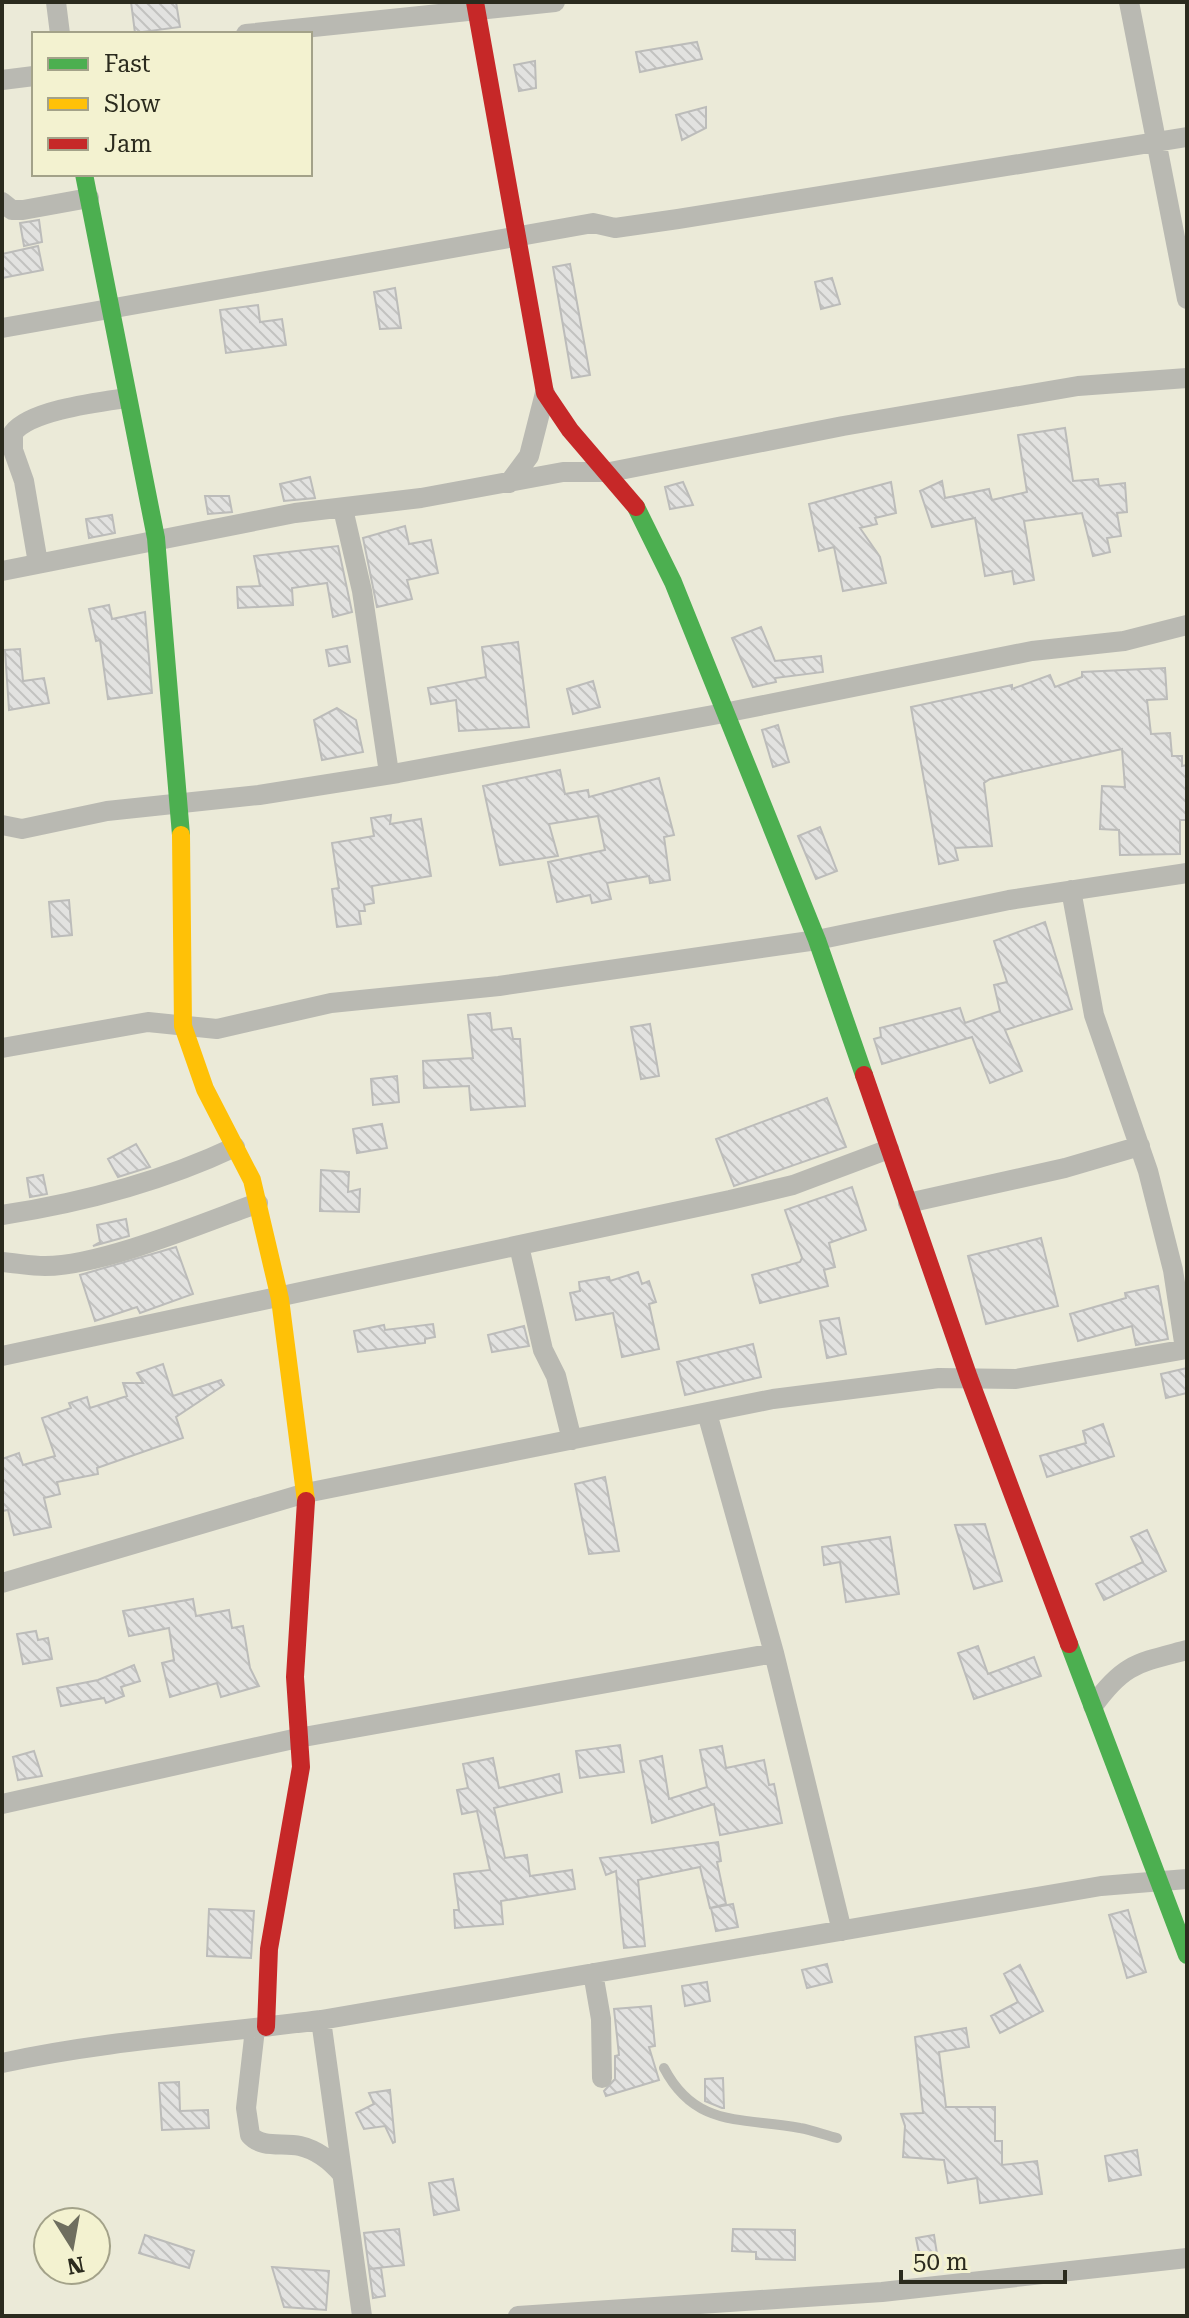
<svg xmlns="http://www.w3.org/2000/svg" width="1189" height="2318" font-family="'Roboto Serif',serif">
  <style>
    .building { fill: url(#building-back-hatch); stroke: #bcbcba; stroke-width: 2 }
    .lines { fill: none; stroke-linecap: round; stroke-linejoin: round }
    .lane { stroke: #b9b9b2; stroke-width: 10 }
    .street { stroke: #b9b9b2; stroke-width: 20 }
    .fast { stroke: #4caf50; stroke-width: 18 }
    .slow { stroke: #ffc107; stroke-width: 18 }
    .jam { stroke: #c62828; stroke-width: 18 }
  </style>
  <defs>
    <pattern id="building-back-hatch" width="6" height="6" patternUnits="userSpaceOnUse" patternTransform="scale(2)"><rect width="6" height="6" fill="#e2e2e0"/><path d="M-1 5l2 2M0 0l6 6M5-1l2 2" fill="none" stroke="#c2c2c0"/></pattern>
  </defs>
  <rect width="100%" height="100%" fill="#ebead8"/>
  <path class="building" d="M131,2h45l4,25 -45,6z
    M697,42l5,17 -62,13 -4,-20z
    M535,61l1,27 -17,3 -5,-26z
    M706,107v21l-24,12 -6,-25z
    M39,220l3,22 -18,4 -4,-23z
    M38,246l5,24 -41,8v-24z
    M570,264l20,111 -18,3 -19,-111z
    M832,278l8,26 -19,5 -6,-27z
    M395,288l6,40 -21,1 -6,-37z
    M258,305l2,17 22,-3 4,26 -60,8 -6,-43z
    M1065,428l8,53 25,-2 1,7 26,-3 2,29 -10,1 4,23 -14,2 3,14 -17,4 -11,-43 -58,8 10,59 -20,4 -2,-13 -27,5 -10,-58 -43,9 -12,-36 22,-10 3,17 44,-9 3,11 35,-8 -9,-57z
    M310,477l5,21 -31,3 -4,-17z
    M683,482l10,23 -23,4 -5,-22z
    M891,482l5,31 -21,5 2,6 -17,4 20,29 6,26 -43,8 -9,-44 -15,4 -10,-47z
    M205,496h24l3,16 -24,2z
    M112,515l3,18 -26,5 -3,-19z
    M405,526l4,18 22,-4 7,33 -31,7 5,19 -35,8 -14,-69z
    M338,546l14,66 -19,5 -6,-34 -35,5 1,17 -55,3 -1,-21 23,-1 -6,-30z
    M109,605l3,14 33,-7 7,81 -44,6 -8,-59 -4,1 -7,-32z
    M761,627l14,34 46,-5 2,16 -48,6 1,4 -23,5 -21,-49z
    M518,642l11,85 -70,4 -3,-31 -25,4 -3,-16 58,-11 -4,-30z
    M347,646l3,16 -21,4 -3,-16z
    M20,649l3,32 21,-3 5,25 -40,7 -4,-60z
    M1165,668l2,31 -20,1 4,34 19,-1 2,23h10v10l5,-1v55h-7v34l-60,1 -1,-25 -19,-1 2,-43 23,1 -3,-38 -132,30 -6,4 8,63 -37,2 3,12 -19,4 -28,-157 101,-22v4l38,-14 5,12 27,-10v-5z
    M593,681l7,26 -27,7 -6,-25z
    M337,708l19,12 7,32 -41,8 -8,-40z
    M778,725l11,37 -16,5 -11,-37z
    M560,770l5,24 23,-4 1,7 70,-19 15,57 -10,2 6,43 -20,3 -1,-7 -42,7 4,16 -19,4 -2,-8 -33,7 -9,-40 57,-12 -7,-34 -49,8 9,32 -58,9 -17,-79z
    M391,815l-1,9 31,-5 10,57 -59,10 2,17 -10,2 1,6h-6l2,13 -24,3 -5,-38 7,-1 -7,-45 42,-7 -3,-18z
    M820,827l17,44 -21,8 -18,-43z
    M69,900l3,35 -20,2 -3,-35z
    M1045,922l27,87 -67,21 17,41 -32,12 -18,-46 -90,27 -8,-25 7,-2 -1,-9 80,-20 5,15 35,-12 -6,-26 13,-3 -13,-41z
    M490,1013l2,17 19,-2 2,11h7l5,67 -54,4 -2,-24 -45,2 -1,-27 50,-3 -5,-43z
    M650,1024l9,52 -18,3 -10,-52z
    M397,1076l2,26 -26,3 -2,-26z
    M827,1098l19,49 -112,39 -18,-47z
    M382,1124l5,24 -30,5 -4,-24z
    M136,1144l14,23 -32,10 -10,-18z
    M321,1170l28,2 -1,20 12,-3 -1,23 -39,-1z
    M43,1175l4,19 -17,3 -3,-19z
    M852,1187l14,43 -37,13 6,24 -11,3 4,16 -68,17 -8,-28 48,-13 2,-4 -17,-48z
    M126,1219l3,17 -36,10 7,-4 -3,-17z
    M1041,1238l17,68 -72,18 -18,-68z
    M176,1247l17,47 -53,19 -3,-6 -42,14 -15,-46z
    M638,1272l4,12 7,-3 7,21 -7,2 10,45 -37,8 -9,-44 -37,7 -6,-27 10,-2 -1,-9 30,-5 1,4z
    M1158,1286l10,53 -32,6 -4,-19 -54,15 -8,-27 56,-16 -1,-5z
    M839,1318l7,36 -19,4 -7,-37z
    M433,1324l2,13 -10,2v4l-67,9 -4,-21 30,-6 1,5z
    M524,1326l5,20 -37,6 -4,-17z
    M753,1344l8,33 -76,18 -8,-33z
    M163,1364l10,32 48,-16 3,5 -48,32 7,21 -86,30 1,6 -41,8 3,12 -16,4 7,29 -37,8 -6,-25 -6,1v-52l17,-6 4,12 32,-9 -13,-38 29,-10 -2,-5 18,-6 3,11 37,-12 -4,-13h20l-6,-10z
    M1187,1368v25l-21,5 -5,-24z
    M1103,1424l11,32 -67,21 -7,-21 46,-13 -3,-12z
    M605,1477l14,74 -30,3 -14,-70z
    M985,1524l17,57 -28,8 -19,-64z
    M1147,1530l19,41 -62,29 -8,-16 47,-22 -12,-25z
    M890,1537l9,57 -53,8 -6,-40 -16,3 -2,-18z
    M193,1599l3,17 33,-6 3,18 11,-2 7,42 9,18 -38,11 -4,-14 -47,14 -8,-34 12,-3 -5,-32 -40,8 -6,-25z
    M36,1631l2,9 10,-2 4,21 -29,5 -6,-30z
    M978,1646l10,28 46,-17 7,19 -67,23 -16,-46z
    M134,1665l6,16 -19,6 3,9 -18,7 -2,-5 -43,8 -4,-18 41,-8z
    M620,1745l4,27 -44,6 -4,-27z
    M722,1746l4,22 38,-8 5,25 5,-1 8,39 -62,12 -6,-31 -62,19 -12,-62 22,-5 7,43 38,-12 -7,-37z
    M34,1751l8,25 -24,4 -5,-23z
    M493,1758l6,30 60,-14 3,18 -68,16 11,50 22,-3 3,21 42,-6 3,19 -74,12 2,23 -48,4 -1,-18h5l-5,-36 36,-4 -13,-59 -15,3 -5,-24 11,-2 -5,-24z
    M718,1842l3,19 -4,1 9,42 -16,4 -10,-41 -62,13 7,66 -21,2 -8,-77 -10,4 -6,-17z
    M733,1904l5,23 -22,4 -5,-23z
    M209,1909l45,2 -3,47 -44,-2z
    M1128,1910l18,62 -19,6 -18,-63z
    M827,1964l5,18 -25,6 -5,-18z
    M1020,1965l23,46 -43,22 -9,-17 27,-14 -14,-28z
    M707,1982l3,19 -25,5 -3,-20z
    M651,2006l4,40 -6,1 10,33 -53,16 -2,-5 11,-12v-23l4,-1 -5,-46z
    M966,2028l3,19 -30,5 7,55h49v34h7v24l35,-4 5,33 -62,9 -3,-25 -29,5 -4,-23 -41,-3 2,-31 -4,-12 22,-1 -8,-76z
    M723,2078l1,30h-2l-17,-7v-22z
    M179,2082l1,29 28,-1 1,18 -47,2 -3,-47z
    M390,2090l5,52 -2,1 -8,-17 -21,3 -8,-16 18,-9 -5,-11z
    M1137,2150l4,25 -32,6 -4,-25z
    M453,2179l6,31 -25,5 -5,-32z
    M399,2229l5,36 -35,4 -5,-36z
    M733,2229l62,1v30l-39,-1v-7l-24,-1z
    M145,2235l49,16 -5,17 -50,-15z
    M934,2235l4,25 -17,3 -5,-25z
    M272,2267l57,4 -3,39 -42,-3z
    M381,2268l4,28 -12,2 -4,-29z"/>
  <g class="lines">
    <path class="lane" d="M664,2068c32,61 79,49 136,60 12,2 25,7 37,10"/>
    <path class="street" d="M56,2l4,32
      M1129,2l58,297
      M246,34l309,-32
      M2,80l32,-4
      M2,202l10,8h11l66,-12
      M2,328l591,-105 22,5 63,-9 509,-82
      M509,483l20,-27 16,-63
      M343,509l19,82 27,182
      M38,563l-14,-82 -11,-31v-17c17,-23 87,-31 114,-35
      M2,571l293,-58 126,-15 142,-26h47l233,-46 235,-40 109,-8
      M2,825l20,4 85,-18 152,-16 139,-22 326,-60 308,-62 92,-10 63,-16
      M1071,890l23,125 54,156 25,99 12,79
      M2,1048l146,-26 69,7 114,-26 168,-17 318,-46 192,-40 178,-27
      M908,1203l157,-35 75,-22
      M2,1215c78,-12 161,-34 233,-68
      M519,1246l24,104 13,26 16,64
      M2,1262c14,1 29,4 43,4 56,0 158,-43 213,-63
      M2,1356l728,-156 63,-15 96,-36
      M707,1413l67,240 68,278
      M2,1583l304,-90 467,-94 166,-21 77,1 171,-30
      M1093,1706c31,-43 45,-43 94,-56
      M2,1804l296,-66 476,-85
      M593,1973l8,46 1,59
      M321,2020l41,296
      M255,2029l-9,79 4,27c12,14 33,7 50,11 17,4 31,15 42,28
      M2,2063c105,-23 213,-29 319,-43l780,-134 86,-7
      M518,2316l364,-24 305,-34"/>
    <path class="fast" d="M84,174l72,364 25,297
      M636,507l37,75 144,358 47,135
      M1069,1644l118,311"/>
    <path class="slow" d="M181,835l2,191 22,63 47,91 28,119 26,202"/>
    <path class="jam" d="M475,2l70,391 25,37 66,77
      M864,1075l105,303 100,266
      M266,2027l3,-78 32,-182 -6,-90 11,-176"/>
  </g>
  <rect width="1189" height="2318" fill="none" stroke="#2b2b1e" stroke-width="8"/>
  <rect x="32" y="32" width="280" height="144" fill="#f3f2d0" stroke="#a3a289" stroke-width="2"/>
  <rect x="48" y="58" width="40" height="12" fill="#4caf50" stroke="#a3a289" stroke-width="2"/>
  <text x="104" y="72" font-size="24" fill="#2b2b1e">Fast</text>
  <rect x="48" y="98" width="40" height="12" fill="#ffc107" stroke="#a3a289" stroke-width="2"/>
  <text x="104" y="112" font-size="24" fill="#2b2b1e">Slow</text>
  <rect x="48" y="138" width="40" height="12" fill="#c62828" stroke="#a3a289" stroke-width="2"/>
  <text x="104" y="152" font-size="24" fill="#2b2b1e">Jam</text>
  <g transform="translate(72 2246) rotate(169)"><circle r="38" fill="#f3f2d0" stroke="#a3a289" stroke-width="2"/>
  <path d="M0-6L14 30L0 20L-14 30Z" fill="#6e6e5f"/>
  <text y="-12" font-size="22" font-weight="bold" text-anchor="middle" fill="#2b2b1e">N</text>
  </g>
  <path d="M901 2270v12h164v-12" fill="none" stroke="#2b2b1e" stroke-width="4"/>
  <text x="913" y="2270" font-size="24" fill="#2b2b1e" stroke="#f3f2d0" stroke-width="6" paint-order="stroke">50 m</text>
</svg>
